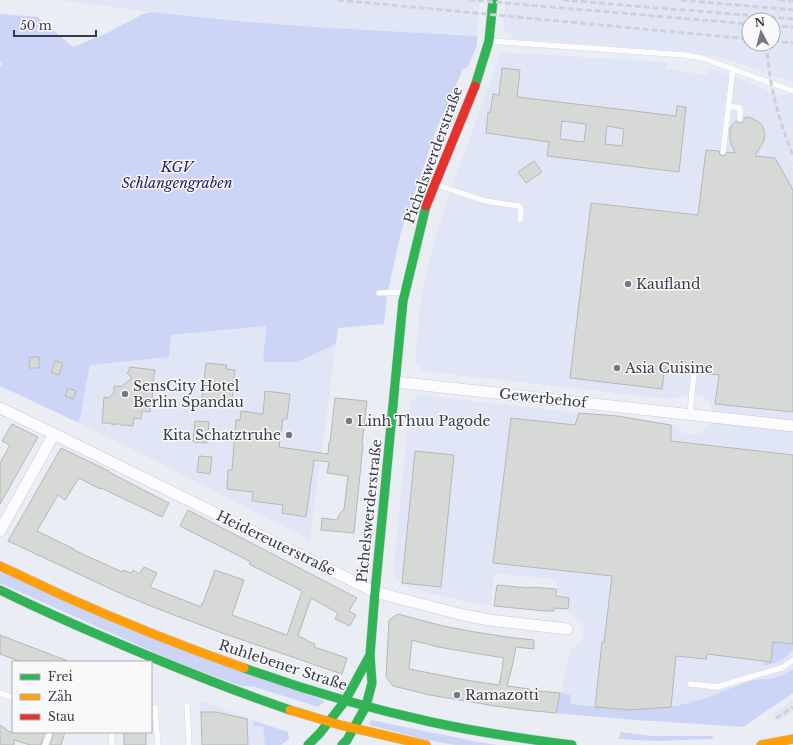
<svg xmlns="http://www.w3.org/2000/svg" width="793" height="745" font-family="'Libre Baskerville',serif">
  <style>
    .built { fill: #e1e6f7; fill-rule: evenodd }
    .green { fill: #cdd5f6 }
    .building { fill: #d6d9d6; stroke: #b4b8b5; fill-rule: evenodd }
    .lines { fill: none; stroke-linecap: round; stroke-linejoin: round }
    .lane-casing { stroke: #c8cad4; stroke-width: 6 }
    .street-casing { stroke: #c8cad4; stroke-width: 12 }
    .fast-casing { stroke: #c8cad4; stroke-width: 10 }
    .slow-casing { stroke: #c8cad4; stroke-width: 10 }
    .jam-casing { stroke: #c8cad4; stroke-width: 10 }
    .lane { stroke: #fcfcfe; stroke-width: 5.5 }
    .street { stroke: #fcfcfe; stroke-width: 11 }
    .fast { stroke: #30b455; stroke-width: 9 }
    .slow { stroke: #ff9f0a; stroke-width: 9 }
    .jam { stroke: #e5322d; stroke-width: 9 }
    .rail { stroke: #d0d1d4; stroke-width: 3; stroke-dasharray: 6 3; stroke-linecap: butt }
    .poi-dot { fill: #767985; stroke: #f9f9f9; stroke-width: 1.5 }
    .labels { text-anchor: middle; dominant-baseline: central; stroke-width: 3; stroke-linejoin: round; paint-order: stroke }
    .street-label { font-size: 14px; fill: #373b48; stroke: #f9f9f9 }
    .park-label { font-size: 14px; font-style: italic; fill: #1c1d68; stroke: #f9f9f9 }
    .poi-label { font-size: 14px; fill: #373b48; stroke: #f9f9f9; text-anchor: start }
  </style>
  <rect width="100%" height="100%" fill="#ebedf5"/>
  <path class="built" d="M58,0h422l-3,36 -162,-9 -77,-6 -87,-9z
    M505,0h288v83l-45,-17 -30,-9 -30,-5 -174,-13 -11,-11zM749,20h24v24h-24z
    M501,52l165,10 1,2 -1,5 41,6 1,-7 7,1 66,27 12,-3v74l-12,-22 12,24v524l-50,34 -120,-8 -67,-6 15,-65 5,-2 6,-6 2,-12 -7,-11 -9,-5 1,-15 -13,-1 1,-17 -63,-5 -3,31 -16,-2 -42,-9 -33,-10 -7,-11 17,-171 10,-7 159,18 38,3 15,2 42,7 10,8 7,2 10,-2 4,-3 3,-3 4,-8 1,-7 -3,-9 -6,-6 -8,-3h-9l-10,4 -8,1 -247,-28 -7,-10 6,-64 13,-56 14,-44z
    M266,326l-3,36h34l39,-18 -26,196 -152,-78 -79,-39 11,-58 81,-30z
    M793,700v12l-14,9 -6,-8z
    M200,701l88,31 1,7 -8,6h-80z"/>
  <path class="green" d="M151,12l87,9 77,6 162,9v9l-9,22 -5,2 -28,64 -34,99 -14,64 -3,28 -46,4 -2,16 -39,18h-34l3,-36 -95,9 -2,22 -79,8 -11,58 -79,-37v-320l2,-2 -2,-2v-48l38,3 35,30 34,-14 36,-19z
    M0,572l325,129 -7,6 -63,-20 -14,-1 -61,-22 -180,-81z
    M773,642l20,2v6c-8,9 -18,15 -30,15l1,-4 7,1z
    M793,669v24l-50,34 -120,-8 -67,-6 4,-20 11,2 -1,9 60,6 46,-4 31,-8 9,-4 31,-12 14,-3 13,-1 10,-4z
    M371,720l107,22 20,3h-43l-28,-5 -58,-15z
    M254,721l34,11 1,7 -8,6h-16l-2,-19h-9z
    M620,732l32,4h61v2l-2,1 -55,2 -37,-2z"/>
  <path class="building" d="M502,68l18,2 -3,27 159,19 1,-10 9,1 -7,65 -132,-16 2,-14 -63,-9 2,-21 2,1 3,-19 6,1zM562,121l24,3 -2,18 -24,-3zM607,126l17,3 -2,17 -17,-2z
    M746,117l5,1 6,3 5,4 3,8 -1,8 -9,15 20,2 18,32v222l-78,-8 4,-29 -21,-2v-3l-3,-2h-3l-2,4 -25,-4 -3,21 -92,-11 21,-175 107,12 8,-65 13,1 1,4 3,1 3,-1 1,-3 8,1 -5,-12v-12l3,-5 3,-3 4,2h2l2,-2v-3z
    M534,161l8,11 -16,11 -8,-11z
    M30,357h9v11h-10z
    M55,361l8,2 -4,12 -8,-3z
    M206,363l21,2 -1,4 9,1 -3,29 -9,-1v2l-21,-2z
    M130,367l25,3 -2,12 -4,3 4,4 -1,10 1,2 -2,2 -1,9 -8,-1 -1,8 -7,-1 -1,8 -9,-1 -2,1 -1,-2h-7l-2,1 -1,-2h-9l2,-26 4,1 6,-5v-7h8l10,-8 -5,-5 2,-2z
    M68,388l8,3 -3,8 -8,-3z
    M265,391l25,3 -3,25h-4l-4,28 49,7 1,-12h1l5,-44 32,3 -5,43 1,1 -9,88 -33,-3 1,-12 15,2 3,-7 4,-4 4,-33 -21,-3 2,-11 -15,-2 -8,57 -24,-4 1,-8 -31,-4 1,-9 -26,-3 1,-19h4l4,-50h4l1,-9 22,3z
    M579,413l38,3 54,9v16l122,14v189l-20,-2 -2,20 -64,-8 -1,5 -30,-3 -5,51 -41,3 -35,-3 7,-65h2l8,-66 -119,-13 18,-145 64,7z
    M195,421l14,1 -2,21 -14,-1z
    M12,424l26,13 -38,67v-41l10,-18 -8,-4z
    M61,448l48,23v1l17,9 43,22 -7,14 -61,-29 -1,1 -21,-11 -14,22 -7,-5 -21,36 37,18v1l48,22 2,-2 7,3 2,-3 6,4 5,-7 13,6 -7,14 51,20 1,-4h1l12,-33 29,10 -12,35 55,20 15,-44 -53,-27 2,-2 -71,-36 8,-16 169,88 -8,13 7,4 -6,11 -15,-7 3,-6 -27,-15 -13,38 9,4v1l8,3 -1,3 33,11 -5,16 -117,-40 -59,-22 -40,-16 -118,-55z
    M415,451l39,4 -13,132 -39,-4z
    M199,456l13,1 -2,17 -13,-2z
    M497,585l32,3 1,-1 26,2v7l13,2 -1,11 -14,-1v3h-9l-51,-5z
    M398,614l45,12 32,6 32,5 27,3v9l-18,-2 -4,20 -5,19 23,3 -1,1 31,3 -4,20 -31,-3 -30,-4 -65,-11 -37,-9 -7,-9 3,-57zM412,640l26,7 66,11 -2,7h1l-4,20 -33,-5 -57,-11z
    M0,635l68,26v1h-47l-21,-8z
    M201,712h15l31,7 1,26h-46z
    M0,725l10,7h35l-4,13h-11l-16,-5v5h-14z
    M54,732h11l-4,13h-11z
    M124,732h22v13h-22z"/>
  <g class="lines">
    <g class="lane-casing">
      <path id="lane" d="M489,41l196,14 17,3 91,33
        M728,106l12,2v11
        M723,152l10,-84
        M437,185l48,16 27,4 7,1 2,4 -1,10
        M379,293l24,-1
        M690,414l4,-42
        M690,684l27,3 57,-17 8,-2 11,-8
        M0,693l13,5
        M187,705l2,40
        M155,707l3,38
        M111,732l1,13
        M45,745l5,-13"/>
    </g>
    <g class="street-casing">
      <path id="street" d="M396,382l397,44
        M0,408l54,26 321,158 88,23 27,5 77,9
        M0,531l54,-97"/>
    </g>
    <g class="fast-casing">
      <path id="fast" d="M475,86l14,-45 4,-41
        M0,590c49,24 100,46 151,67 46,19 92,37 139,53
        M244,668c61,22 123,40 187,54 46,10 94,17 141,23
        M308,745l12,-12 25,-32 25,-46
        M342,745l5,-5 19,-34 6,-23 -2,-28 5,-63 28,-291 23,-95"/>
    </g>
    <g class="slow-casing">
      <path id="slow" d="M0,566c22,10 44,21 66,31 58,26 118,50 178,71
        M290,710l50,15 86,20
        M761,745l32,-6"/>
    </g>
    <g class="jam-casing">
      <path id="jam" d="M426,206l49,-120"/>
    </g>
    <use href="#lane" class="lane"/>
    <use href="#street" class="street"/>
    <use href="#fast" class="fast"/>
    <use href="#slow" class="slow"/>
    <use href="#jam" class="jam"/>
    <path class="rail" d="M338,0l411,39
      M469,0l280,24
      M563,0l230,19
      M681,0l112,10
      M779,0l14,1
      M773,26l20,1
      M773,41l20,2
      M767,44c0,34 13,80 26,112
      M776,718l17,-11"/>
  </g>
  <g class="poi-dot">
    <circle cx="628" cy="284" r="4"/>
    <circle cx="617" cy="368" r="4"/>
    <circle cx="125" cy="394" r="4"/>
    <circle cx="349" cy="421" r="4"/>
    <circle cx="289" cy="435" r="4"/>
    <circle cx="457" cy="695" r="4"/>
  </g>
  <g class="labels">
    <g class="street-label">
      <text transform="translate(433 155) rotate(-70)">Pichelswerderstraße</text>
      <text transform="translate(543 398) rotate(6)">Gewerbehof</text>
      <text transform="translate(369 511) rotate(-84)">Pichelswerderstraße</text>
      <text transform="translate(276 543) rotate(26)">Heidereuterstraße</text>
      <text transform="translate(283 665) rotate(18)">Ruhlebener Straße</text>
    </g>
    <g class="park-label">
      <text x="177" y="167">KGV<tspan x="177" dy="16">Schlangengraben</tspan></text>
    </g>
    <g class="poi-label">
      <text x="636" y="284">Kaufland</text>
      <text x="625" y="368">Asia Cuisine</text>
      <text x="133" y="386">SensCity Hotel<tspan x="133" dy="16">Berlin Spandau</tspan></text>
      <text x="357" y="421">Linh Thuu Pagode</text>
      <text x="281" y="435" text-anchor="end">Kita Schatztruhe</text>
      <text x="465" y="695">Ramazotti</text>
    </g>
  </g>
  <rect x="12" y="661" width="140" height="72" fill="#f9f9f9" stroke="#abadb2"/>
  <rect x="20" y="674" width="20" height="6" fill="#30b455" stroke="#abadb2"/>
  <text x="48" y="681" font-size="12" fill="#373b48">Frei</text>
  <rect x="20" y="694" width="20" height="6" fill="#ff9f0a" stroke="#abadb2"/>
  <text x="48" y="701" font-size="12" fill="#373b48">Zäh</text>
  <rect x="20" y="714" width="20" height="6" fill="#e5322d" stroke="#abadb2"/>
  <text x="48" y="721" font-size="12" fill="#373b48">Stau</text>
  <g transform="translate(761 32) rotate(353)"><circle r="19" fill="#f9f9f9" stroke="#abadb2"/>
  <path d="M0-3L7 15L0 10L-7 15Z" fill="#767985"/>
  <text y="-6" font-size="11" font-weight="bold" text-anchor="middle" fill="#373b48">N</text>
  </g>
  <path d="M14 30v6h82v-6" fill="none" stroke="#373b48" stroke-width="2"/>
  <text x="20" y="30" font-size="12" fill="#373b48" stroke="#f9f9f9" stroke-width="3" paint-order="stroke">50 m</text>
</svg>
